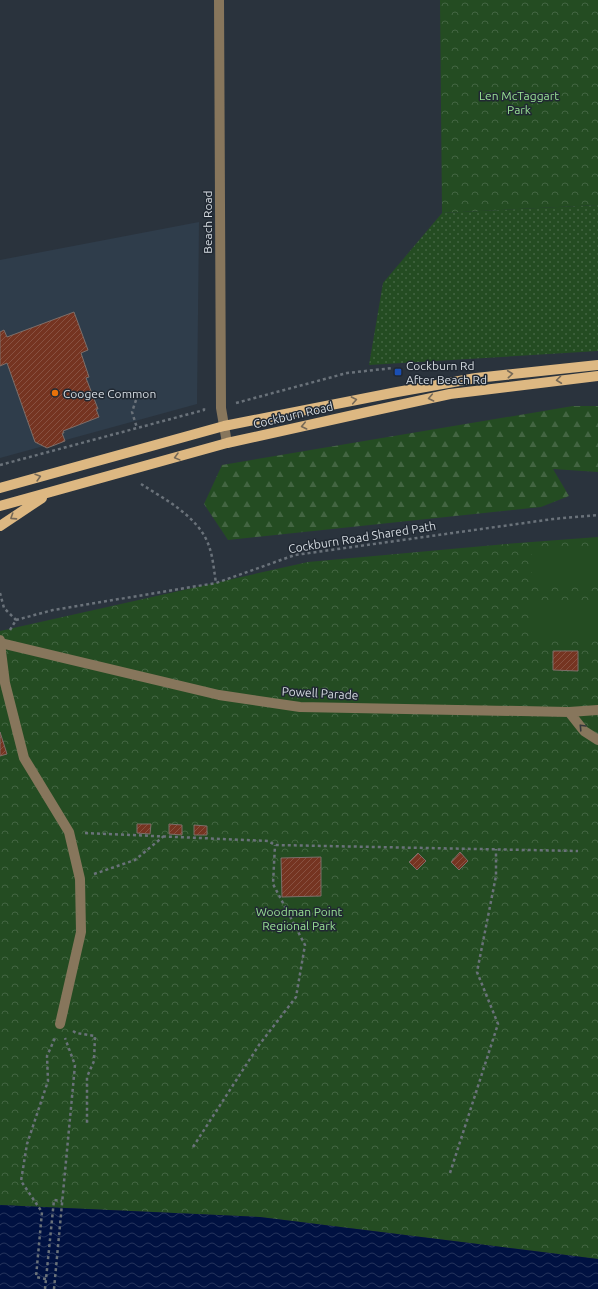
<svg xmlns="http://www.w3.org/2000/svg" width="598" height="1289" font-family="Ubuntu,sans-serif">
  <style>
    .built { fill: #2f3d4b }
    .grass { fill: url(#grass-dots) }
    .forest { fill: url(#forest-firs) }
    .park { fill: url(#park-crowns) }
    .garden { fill: #244c22 }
    .water { fill: url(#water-waves) }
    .building { fill: url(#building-hatch); stroke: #7d6e69 }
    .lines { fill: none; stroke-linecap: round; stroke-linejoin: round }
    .path { stroke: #6a727a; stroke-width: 2.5; stroke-dasharray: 3 3; stroke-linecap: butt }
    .minor { stroke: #87765c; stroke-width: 10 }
    .major { stroke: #ddb882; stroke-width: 10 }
    .oneway { stroke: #766957 }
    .oneway2 { stroke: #35383b }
    .transit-dot { fill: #1a4fb4; stroke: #212933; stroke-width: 1.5 }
    .food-dot { fill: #e8710a; stroke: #212933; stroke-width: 1.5 }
    .labels { text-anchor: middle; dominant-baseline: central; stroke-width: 3; stroke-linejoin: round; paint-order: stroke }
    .park-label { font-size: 12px; fill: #99e195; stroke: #212933 }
    .street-label { font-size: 12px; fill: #d5dbe1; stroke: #212933 }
    .poi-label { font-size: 12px; fill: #d5dbe1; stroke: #212933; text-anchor: start }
  </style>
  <defs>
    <pattern id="grass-dots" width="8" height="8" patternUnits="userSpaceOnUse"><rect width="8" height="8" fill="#244c22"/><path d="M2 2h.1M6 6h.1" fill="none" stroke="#436542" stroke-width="1.8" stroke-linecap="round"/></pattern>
    <pattern id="forest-firs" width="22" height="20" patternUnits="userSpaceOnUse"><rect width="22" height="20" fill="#244c22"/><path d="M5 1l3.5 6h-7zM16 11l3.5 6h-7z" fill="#436542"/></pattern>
    <pattern id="park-crowns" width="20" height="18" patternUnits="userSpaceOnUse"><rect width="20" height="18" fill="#244c22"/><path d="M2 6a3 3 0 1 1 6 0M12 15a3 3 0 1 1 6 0" fill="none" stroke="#436542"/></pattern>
    <pattern id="water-waves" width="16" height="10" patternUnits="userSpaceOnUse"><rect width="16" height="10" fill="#001141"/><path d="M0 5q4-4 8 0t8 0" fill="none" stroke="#24335c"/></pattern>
    <pattern id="building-hatch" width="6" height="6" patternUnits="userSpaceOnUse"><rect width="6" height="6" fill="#753421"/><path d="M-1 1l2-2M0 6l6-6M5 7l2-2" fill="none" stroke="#885141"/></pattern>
  </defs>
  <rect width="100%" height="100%" fill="#2a333d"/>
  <path class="built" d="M199,222l-2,182 -197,54v-198z"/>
  <path class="grass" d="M598,205v146l-229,14 14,-82 59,-70z"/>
  <path class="forest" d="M573,406h25v66l-45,-3 16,27 -28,11 -313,33 -24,-36 18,-39z"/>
  <path class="park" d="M440,0h158v205l-156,8z
    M598,537v722l-338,-42 -260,-12v-574l308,-69 198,-18z"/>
  <path class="garden" d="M532,550h66v35h-66z
    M531,600h67v36h-67z"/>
  <path class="water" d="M0,1205l260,12 338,42v30h-598z"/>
  <path class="building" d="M74,312l14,38 -7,3 8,24 -3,1 12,31h-2l3,8 -36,14 1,2h-2l3,8 -18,7 -12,-6 -28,-79 -7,3v-34l4,-2 3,7z
    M553,651h25v20l-25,-1z
    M0,732l7,22 -7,2z
    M137,824h14l-1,10 -13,-1z
    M169,824l13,1v10l-13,-1z
    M194,825l13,1v9h-13z
    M460,852l8,9 -9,9 -8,-8z
    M418,853l8,8 -9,9 -8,-8z
    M321,857v39l-39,1 -1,-39z"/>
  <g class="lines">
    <path class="path" d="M136,400l-4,12 5,16
      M236,403l111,-30 46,-5
      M0,465l204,-55v-2
      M141,484c25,16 58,33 68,62 4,11 5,25 7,37
      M0,593l4,15 12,12
      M16,620l37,-10 163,-27 79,-28 258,-36 45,-4
      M10,630l6,-10
      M85,833l183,8 7,4 303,6
      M94,874l41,-14 29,-24
      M73,1031l3,2 19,3 -1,25 -7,16v47
      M193,1147l66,-102 37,-48 9,-52 -32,-61 2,-39
      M450,1173l48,-149 -21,-52 19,-96v-27
      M46,1279l-10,-2 6,-65 -21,-31 6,-37 21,-63 -1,-25 8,-18
      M45,1289l9,-89 8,1
      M54,1289l21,-224 -10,-27"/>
    <path class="minor" d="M219,0l2,408 6,35
      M0,640l1,3 218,52 81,12 269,5 29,-2
      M0,643l5,40 19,75 45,74 11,47 1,53 -21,92
      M569,712l15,19 14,9"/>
    <path class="major" d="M0,488l224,-62 173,-34 79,-14 122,-13
      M0,506l227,-63 140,-31 83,-18 148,-18
      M0,526l42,-28"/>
  </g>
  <defs><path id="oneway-chevron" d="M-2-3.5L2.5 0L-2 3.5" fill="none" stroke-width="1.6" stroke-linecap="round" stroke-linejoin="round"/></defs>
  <g class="oneway">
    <use href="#oneway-chevron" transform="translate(510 374) rotate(-6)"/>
    <use href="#oneway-chevron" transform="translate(559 380) rotate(173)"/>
    <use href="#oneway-chevron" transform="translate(431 398) rotate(168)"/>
    <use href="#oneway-chevron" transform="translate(354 400) rotate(-11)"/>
    <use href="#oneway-chevron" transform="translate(304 426) rotate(167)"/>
    <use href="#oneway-chevron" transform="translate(177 457) rotate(165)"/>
    <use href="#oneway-chevron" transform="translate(38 477) rotate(-16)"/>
    <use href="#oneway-chevron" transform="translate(13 517) rotate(147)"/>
  </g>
  <use class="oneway2" href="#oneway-chevron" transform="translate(582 727) rotate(-133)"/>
  <rect class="transit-dot" x="394" y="368" width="8" height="8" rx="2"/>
  <circle class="food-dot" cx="55" cy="393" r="4"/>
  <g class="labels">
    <g class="park-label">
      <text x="519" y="95">Len McTaggart<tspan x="519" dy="14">Park</tspan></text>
      <text x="299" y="911">Woodman Point<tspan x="299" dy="14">Regional Park</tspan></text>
    </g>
    <g class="street-label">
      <text transform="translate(207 222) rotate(-90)">Beach Road</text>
      <text transform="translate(293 415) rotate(-13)">Cockburn Road</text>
      <text transform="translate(362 537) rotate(-9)">Cockburn Road Shared Path</text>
      <text transform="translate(320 693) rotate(3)">Powell Parade</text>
    </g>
    <g class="poi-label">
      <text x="406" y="365">Cockburn Rd<tspan x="406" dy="14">After Beach Rd</tspan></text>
      <text x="63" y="393">Coogee Common</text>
    </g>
  </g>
</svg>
